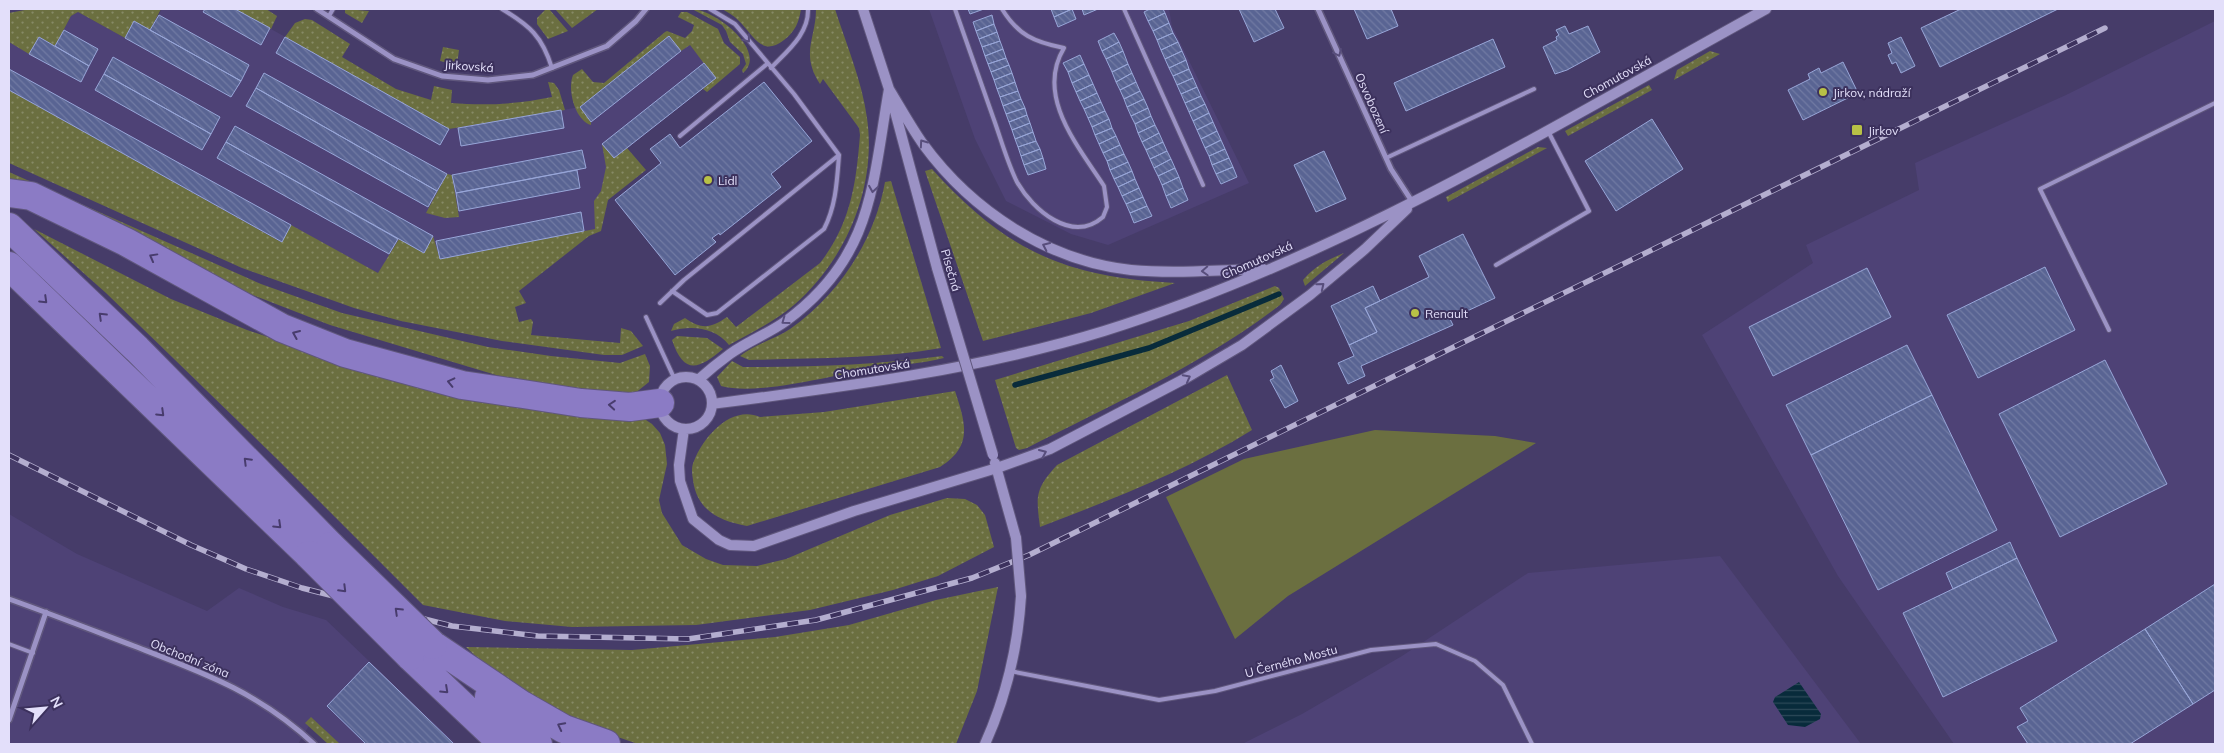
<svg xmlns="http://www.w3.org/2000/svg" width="2224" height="753" font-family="Mulish,sans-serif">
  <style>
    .built { fill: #4e4276 }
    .grass { fill: url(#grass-dots) }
    .garden { fill: #6b6f40 }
    .water { fill: url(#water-rules) }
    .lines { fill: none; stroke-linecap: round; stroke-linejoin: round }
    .stream { stroke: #082b3b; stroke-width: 5.5 }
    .building { fill: url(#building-back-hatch); stroke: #98a6d8 }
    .lane-casing { stroke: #60577d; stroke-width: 6 }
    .street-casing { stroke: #60577d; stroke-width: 8 }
    .secondary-casing { stroke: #60577d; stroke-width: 12 }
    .highway-casing { stroke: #60577d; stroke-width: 30 }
    .lane { stroke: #9b92c5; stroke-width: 4 }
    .street { stroke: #9b92c5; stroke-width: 5 }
    .secondary { stroke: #9b92c5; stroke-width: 10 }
    .highway { stroke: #8b7bc5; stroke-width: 28 }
    .rail-casing { stroke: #b4aecf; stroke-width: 5.5 }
    .rail { stroke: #3c315d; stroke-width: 4; stroke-dasharray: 11; stroke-linecap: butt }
    .secondary-bridge-casing { stroke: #60577d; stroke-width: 12; stroke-linecap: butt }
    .highway-bridge-casing { stroke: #60577d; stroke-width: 30; stroke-linecap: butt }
    .secondary-bridge { stroke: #9b92c5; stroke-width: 10 }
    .highway-bridge { stroke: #8b7bc5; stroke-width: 28 }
    .oneway { stroke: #584e7c }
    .oneway2 { stroke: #483c6d }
    .poi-dot { fill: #b8c146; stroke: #3c315d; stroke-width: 2 }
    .labels { text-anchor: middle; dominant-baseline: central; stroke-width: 4; stroke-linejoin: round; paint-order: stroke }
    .street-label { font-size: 12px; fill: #e3dffa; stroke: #3c315d }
    .poi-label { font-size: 12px; fill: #e3dffa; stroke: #3c315d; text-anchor: start }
  </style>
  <defs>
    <pattern id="grass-dots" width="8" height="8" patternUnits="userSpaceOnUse" patternTransform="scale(1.25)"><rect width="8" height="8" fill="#6b6f40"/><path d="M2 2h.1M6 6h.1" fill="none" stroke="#878a66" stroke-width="1.8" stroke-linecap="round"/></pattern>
    <pattern id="water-rules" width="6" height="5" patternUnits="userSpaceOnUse" patternTransform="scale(1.25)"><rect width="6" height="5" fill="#082b3b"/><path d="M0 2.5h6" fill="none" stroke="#2c4958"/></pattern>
    <pattern id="building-back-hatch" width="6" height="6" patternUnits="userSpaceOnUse" patternTransform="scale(1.25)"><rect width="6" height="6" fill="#596493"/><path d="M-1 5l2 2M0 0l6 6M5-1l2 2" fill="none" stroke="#717aa3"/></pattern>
  </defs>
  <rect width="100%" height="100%" fill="#463c69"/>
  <path class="built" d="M162,9h73l215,120 130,-22 89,-71 21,9 26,33 -92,73 -20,46 -8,32 -218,44 -87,-47 -9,16 -273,-152v-48l20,11 10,-16 16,9 16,-30 7,-4 47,26 9,-17 16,9z
    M929,9h240l3,17 77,157 -141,62 -37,-11 -65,-33 -31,-62z
    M2215,21v723h-261l-116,-168 -136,-241 111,-72 -7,-18 113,-55 -4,-27 151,-68z
    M9,514l68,40 130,57 32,-23 44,19 43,13 130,124h-117l-26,-25 -15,25h-289z
    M1720,556l141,188h-619l60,-30 100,-58 126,-83z"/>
  <path class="grass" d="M30,9h131l-11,21 -16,-9 -9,17 -47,-26 -7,4 -16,30 -16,-9 -10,17 -20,-12v-29z
    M235,9h31l11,7 -6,13z
    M345,9l24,2 -7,12 -17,-10z
    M546,9h3l19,22 -20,8 -11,-15v-6z
    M555,9h43l-26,19z
    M692,9c22,0 77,42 51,64l-1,-3 4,-6 -3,-10 -13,-12 -4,-11 -4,-6z
    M722,9h79c-2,13 -6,23 -17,31 -23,18 -31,-6 -46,-20 -5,-5 -11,-8 -16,-11z
    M816,9h19c11,35 27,72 32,109 10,69 -21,142 -73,187 -20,17 -43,28 -65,40 -14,-18 -38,-20 -58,-14l3,-7 11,-6c17,12 26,10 42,-1l9,10 84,-64c31,-40 36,-79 40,-128l-1,-7 -36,-49 -3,5c-20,-31 -4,-45 -4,-75z
    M681,12h6l31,17 6,14 16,14v7l-33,28 -4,-3 12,-11 -25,-33 -9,6 -12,-15 -89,71 11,15v3c-16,-5 -24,-35 -18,-50l9,-6 11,13 11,1 61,-51 2,-1 18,7 7,-7 2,-6 -16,-8z
    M305,19l7,1 38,24 -8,13 54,32 35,11 3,-14 18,4 -1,13c35,3 67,1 101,-6l-4,-15 6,1 5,7 6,20 -116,19 -164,-92 10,-14z
    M443,47l16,3 -2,15 -17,-4z
    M1710,51l10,3 -46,26 3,-10z
    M1649,85l3,5 -84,46 -3,-5z
    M9,90l272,152 10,-17 87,48 21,-34 25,14 9,-17 7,23 155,-30 -1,-28 7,-10 5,-24 -4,-23 12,14 13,-10 19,22 -38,30 -7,31 -12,5 -70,55 7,12 -11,4 4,15 12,-3 2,3 -2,13 89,8 1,-15 10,3 12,15 -21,9h-18l-102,-14 -101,-20 -47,-13 -112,-40 -233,-105z
    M1538,147l9,1 -99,54 -2,-5z
    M932,169c74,82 133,108 243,114l-84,30 -108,28 -58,-170z
    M9,172l252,112 81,29 146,34 63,9 69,7 25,-9 5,12 -1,16 -15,12 -51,1 -87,-20 -166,-50 -80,-31 -241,-111z
    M447,174l5,1 7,42 -14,1 -19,-5z
    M891,181l50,167c-63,11 -128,10 -192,12l-9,-4c15,-12 35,-17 50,-27 49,-34 85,-90 95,-147z
    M34,229l137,70 76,31 92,31 304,57 9,6 8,9 5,12 2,19 -8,36 3,13 20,32 24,14 17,6 34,1 29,-7 104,-44 57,-17 18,1 12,6 8,10 9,32 -56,29 -45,14 -83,20 -114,15 -124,2 -67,-6 -82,-16 -146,-146 -171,-166z
    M1344,253l-39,33 -2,-6c12,-14 24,-20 41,-27z
    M1275,286l4,2 5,11 -4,6c-78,60 -167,99 -253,143l-8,2 -3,-2 -21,-68 194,-59z
    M677,336l30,2 16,11c-24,20 -39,27 -51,-9z
    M942,356l2,2c-24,6 -48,7 -72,11 -40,6 -114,27 -151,17l-4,-9 15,-16 11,6c67,0 133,-2 199,-11z
    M1227,375l25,55c-66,41 -139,69 -212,97 -4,-31 -5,-38 17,-62z
    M955,391c10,31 19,55 -15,76l-193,59c-27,-5 -50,-15 -54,-46 -1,-6 -2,-13 1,-19 10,-25 37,-56 66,-44l64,-5z
    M998,587l-21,104 -21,53h-318l-58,-20 -51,-27 -42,-30 -21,-20 166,3 143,-13 74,-12 87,-25z
    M311,717l29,27h-12l-23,-21z"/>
  <path class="garden" d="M1375,430l120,6 41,7 -248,153 -53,43 -69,-142 78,-38z"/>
  <path class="water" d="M1799,682l22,32 -1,5 -15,8 -17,-2 -15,-23 2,-5z"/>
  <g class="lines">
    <path class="stream" d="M1015,385l134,-37 130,-54"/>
  </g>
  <path class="building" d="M205,9h30l35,19 -9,17 -58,-33z
    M968,9h16l-14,5z
    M1051,9h21l-18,8z
    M1072,9l4,10 -18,8 -4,-10z
    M1082,9h16l-14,6z
    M1150,9h13l2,4 -17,8 -4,-9z
    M1239,9h36l9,19 -30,14z
    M1354,9h37l7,17 -31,13z
    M1961,9h97l-118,58 -19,-39z
    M1165,13l4,10 -16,8 -5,-10z
    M159,15l90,50 -8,16 -91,-51z
    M992,15l2,9 -18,7 -3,-9z
    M134,21l107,60 -10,16 -106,-59z
    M1169,23l4,10 -16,7 -4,-9z
    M994,24l3,8 -18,7 -3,-8z
    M1565,26l4,8 19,-8 12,26 -33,18 -12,4 -12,-27 14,-7 -1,-3 3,-2 -3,-5z
    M64,30l34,19 -9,17 -34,-20z
    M997,32l3,9 -18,6 -3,-8z
    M1114,33l5,9 -17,9 -4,-10z
    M1173,33l5,9 -17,8 -4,-10z
    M669,36l12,15 -90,71 -11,-15z
    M39,37l50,29 -8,16 -52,-28z
    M285,37l164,92 -9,16 -164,-92z
    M1901,37l14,29 -14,7 -5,-11 -4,2 -4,-9 4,-2 -4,-10z
    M1493,39l12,28 -99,44 -12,-28z
    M1000,41l3,8 -18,7 -3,-9z
    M1119,42l4,9 -17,8 -4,-8z
    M1178,42l4,9 -17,8 -4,-9z
    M1003,49l3,9 -18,6 -3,-8z
    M1123,51l5,13 -16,8 -6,-13z
    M1182,51l4,9 -17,8 -4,-9z
    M1080,55l4,9 -16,8 -5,-9z
    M113,57l107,60 -9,17 -107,-60z
    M1006,58l3,7 -18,7 -3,-8z
    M1186,60l3,9 -16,7 -4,-8z
    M1843,62l15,31 -55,27 -15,-30 22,-11 -2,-5 11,-6 2,5z
    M704,63l12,15 -102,80 -12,-14z
    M1084,64l5,11 -17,8 -4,-11z
    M1128,64l4,9 -16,9 -4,-10z
    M1009,65l3,8 -18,7 -3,-8z
    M9,69l282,156 -9,17 -273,-152z
    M1189,69l4,9 -16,7 -4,-9z
    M264,73l183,101 -10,17 -181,-103z
    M1012,73l3,9 -18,7 -3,-9z
    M1132,73l4,9 -16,8 -4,-8z
    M104,74l107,60 -9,16 -107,-60z
    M1089,75l4,9 -17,8 -4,-9z
    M1193,78l4,9 -16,7 -4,-9z
    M764,82l48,59 -41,33 10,13 -61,48 -1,-2 -7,5 4,4 -41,33 -60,-75 46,-37 -11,-14 20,-15 10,14z
    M1015,82l3,9 -18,6 -3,-8z
    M1136,82l4,9 -16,8 -4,-9z
    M1093,84l4,9 -17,8 -4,-9z
    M1197,87l4,9 -16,7 -4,-9z
    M256,88l181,103 -9,16 -182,-101z
    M1018,91l3,8 -18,7 -3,-9z
    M1140,91l4,8 -17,8 -3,-8z
    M1097,93l4,9 -17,7 -4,-8z
    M1201,96l4,8 -16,8 -4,-9z
    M1021,99l4,9 -19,6 -3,-8z
    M1144,99l4,9 -17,8 -4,-9z
    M1101,102l4,9 -17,7 -4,-9z
    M1205,104l4,9 -16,8 -4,-9z
    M1025,108l2,7 -18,7 -3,-8z
    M1148,108l3,8 -16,8 -4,-8z
    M561,110l3,18 -103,18 -3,-18z
    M1105,111l4,8 -17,8 -4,-9z
    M1209,113l4,9 -16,8 -4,-9z
    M1027,115l3,8 -18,7 -3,-8z
    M1151,116l4,9 -17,8 -3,-9z
    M1109,119l3,9 -17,7 -3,-8z
    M1652,119l31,50 -67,42 -31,-50z
    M1213,122l4,9 -16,8 -4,-9z
    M1030,123l3,9 -18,7 -3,-9z
    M1155,125l4,8 -17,9 -4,-9z
    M235,126l198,110 -9,17 -198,-111z
    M1112,128l4,8 -17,8 -4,-9z
    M1217,131l4,9 -16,8 -4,-9z
    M1033,132l3,9 -18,6 -3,-8z
    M1159,133l4,9 -17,8 -4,-8z
    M1116,136l4,9 -17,8 -4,-9z
    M1221,140l4,9 -16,7 -4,-8z
    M1036,141l4,8 -19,7 -3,-9z
    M226,142l172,97 -9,15 -172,-96z
    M1163,142l4,9 -17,8 -4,-9z
    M1120,145l4,9 -17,7 -4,-8z
    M1040,149l3,9 -19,7 -3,-9z
    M1225,149l4,9 -17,7 -3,-9z
    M582,150l4,18 -130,25 -4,-18z
    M1167,151l4,8 -17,9 -4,-9z
    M1324,151l22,48 -30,13 -22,-47z
    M1124,154l4,8 -18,8 -3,-9z
    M1043,158l3,11 -18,6 -4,-10z
    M1229,158l4,9 -17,7 -4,-9z
    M1171,159l4,9 -17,8 -4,-8z
    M1128,162l4,9 -18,8 -4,-9z
    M1233,167l4,10 -16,7 -5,-10z
    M1175,168l4,9 -17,8 -4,-9z
    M577,170l3,18 -121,23 -3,-18z
    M1132,171l3,8 -17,8 -4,-8z
    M1179,177l4,11 -17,8 -4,-11z
    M1135,179l4,9 -17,8 -4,-9z
    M1139,188l4,9 -17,7 -4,-8z
    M1183,188l5,12 -17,8 -5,-12z
    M1143,197l4,9 -17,7 -4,-9z
    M1147,206l5,10 -18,7 -4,-10z
    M581,212l3,19 -144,28 -4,-18z
    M1463,234l32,64 -45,21 3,6 -92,41 4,10 -17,8 -10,-21 16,-7 -5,-11 28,-13 -12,-24 64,-31 -10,-21z
    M2045,267l30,63 -97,48 -31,-63z
    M1867,268l24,49 -118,59 -24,-49z
    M1373,286l7,15 -15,7 12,24 -28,13 -18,-39z
    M1907,345l25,50 -121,60 -25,-50z
    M2105,360l62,124 -107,53 -61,-123z
    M1281,365l17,36 -13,7 -15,-28 4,-2 -3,-7z
    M1932,395l65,135 -119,60 -67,-135z
    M2010,542l7,16 -64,31 -7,-16z
    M2017,558l40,83 -114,56 -40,-84z
    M2215,584v106l-22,14 -48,-75z
    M2145,629l48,75 -63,40h-102l-11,-17 11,-6 -8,-13z
    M369,662l85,82h-88l-39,-38z"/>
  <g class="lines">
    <g class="lane-casing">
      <path id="lane" d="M502,9c28,17 40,27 50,59
        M955,9c13,36 25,72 38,108 8,22 14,45 24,65 16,28 55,62 86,35l4,-10 -3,-21c-26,-40 -69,-90 -40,-138 -30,-6 -46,-13 -62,-39
        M1124,9l79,176
        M329,16l4,-7
        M771,68c16,-17 38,-34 37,-59
        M680,136l87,-72
        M1386,158l148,-69
        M1496,265l93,-54 -41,-80
        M672,291l35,24 10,-2 107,-84c12,-23 13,-48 15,-74l-45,-61 -59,-70 -25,-15
        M660,303l24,-23 155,-125
        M646,317l29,63
        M2109,330l-69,-141 175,-86
        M9,644l24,9
        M1010,671l149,29 56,-9 156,-41 65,-6 39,17 28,24 29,59"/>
    </g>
    <g class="street-casing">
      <path id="street" d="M317,9l77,50 48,17 46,4 45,-5 74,-29 29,-25 10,-12
        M1318,9l73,160 22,34
        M9,599c42,15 83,31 125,47 70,27 124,46 180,98
        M9,720l37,-108"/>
    </g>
    <g class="secondary-casing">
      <path id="secondary" d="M863,9l26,80 48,179
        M889,89c11,18 22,38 34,55 49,67 125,117 208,126 44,4 88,0 132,-1
        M660 403a26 26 0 1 1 52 0a26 26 0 1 1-52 0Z
        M698,380c10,-9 21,-18 32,-26 18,-13 38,-20 56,-33 87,-64 86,-135 103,-232
        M712,404c131,-17 265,-34 392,-73 236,-74 448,-204 662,-322
        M684,429l-5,36 1,16 13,38 26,21 11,5 24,1 100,-35 143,-43 53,-19 136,-71 56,-33 68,-50 55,-46 42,-40
        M995,463l21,75
        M985,744c21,-47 33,-97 36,-148"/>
    </g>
    <g class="highway-casing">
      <path id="highway" d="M9,193l22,3 95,46 156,86 63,25 117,32 61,9 58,9 49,4 30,-4
        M9,227l128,122 194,197
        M9,266l300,289
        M433,645l89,60 42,24 42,15
        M410,656l93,88
        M489,697l49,47"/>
    </g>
    <use href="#lane" class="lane"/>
    <use href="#street" class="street"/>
    <use href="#secondary" class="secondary"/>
    <use href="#highway" class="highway"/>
    <g class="rail-casing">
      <path id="rail" d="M9,455l182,90 55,24 56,19 150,38 86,10 150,3 128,-19 156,-42 57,-23 1076,-527"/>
    </g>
    <use href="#rail" class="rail"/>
    <g class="secondary-bridge-casing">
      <path id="secondary-bridge" d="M937,268l56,187
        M1016,538l5,58"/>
    </g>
    <g class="highway-bridge-casing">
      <path id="highway-bridge" d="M331,546l102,99
        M309,555l101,101"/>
    </g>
    <use href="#secondary-bridge" class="secondary-bridge"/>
    <use href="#highway-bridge" class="highway-bridge"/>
  </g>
  <defs><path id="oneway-chevron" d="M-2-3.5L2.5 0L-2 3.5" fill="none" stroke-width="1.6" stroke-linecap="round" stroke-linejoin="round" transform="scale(1.25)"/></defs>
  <g class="oneway">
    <use href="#oneway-chevron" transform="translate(747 39) rotate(51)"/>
    <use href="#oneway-chevron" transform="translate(1338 53) rotate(65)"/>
    <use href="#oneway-chevron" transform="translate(923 143) rotate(-125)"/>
    <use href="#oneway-chevron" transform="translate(873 189) rotate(99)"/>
    <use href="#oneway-chevron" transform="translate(1046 246) rotate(-155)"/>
    <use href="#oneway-chevron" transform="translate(1205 271) rotate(177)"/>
    <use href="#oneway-chevron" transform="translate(1321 286) rotate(-39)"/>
    <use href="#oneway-chevron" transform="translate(785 321) rotate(144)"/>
    <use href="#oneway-chevron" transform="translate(1187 378) rotate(-28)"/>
    <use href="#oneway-chevron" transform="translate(1043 453) rotate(-24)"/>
  </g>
  <g class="oneway2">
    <use href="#oneway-chevron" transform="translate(153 257) rotate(-151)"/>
    <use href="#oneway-chevron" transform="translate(44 300) rotate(44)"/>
    <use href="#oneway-chevron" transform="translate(102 316) rotate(-136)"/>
    <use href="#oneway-chevron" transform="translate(296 334) rotate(-157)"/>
    <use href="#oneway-chevron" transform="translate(451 382) rotate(-167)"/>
    <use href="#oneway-chevron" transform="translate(612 405) rotate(-175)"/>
    <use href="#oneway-chevron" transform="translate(161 413) rotate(44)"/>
    <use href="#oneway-chevron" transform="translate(247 461) rotate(-135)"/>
    <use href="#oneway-chevron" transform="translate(278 525) rotate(44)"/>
    <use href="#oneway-chevron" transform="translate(343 589) rotate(45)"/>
    <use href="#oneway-chevron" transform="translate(398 611) rotate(-136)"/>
    <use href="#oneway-chevron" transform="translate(445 690) rotate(43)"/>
    <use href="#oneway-chevron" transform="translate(561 726) rotate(-153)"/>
  </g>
  <g class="poi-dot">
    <circle cx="1823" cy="92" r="5"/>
    <rect x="1851" y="124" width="12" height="12" rx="2.5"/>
    <circle cx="708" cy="180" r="5"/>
    <circle cx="1415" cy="313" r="5"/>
  </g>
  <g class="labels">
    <g class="street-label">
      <text transform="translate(469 66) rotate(4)">Jirkovská</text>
      <text transform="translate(1617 77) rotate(-29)">Chomutovská</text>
      <text transform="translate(1372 103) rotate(66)">Osvobození</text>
      <text transform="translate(1257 260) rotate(-24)">Chomutovská</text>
      <text transform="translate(951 270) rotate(74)">Písečná</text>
      <text transform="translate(872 369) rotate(-9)">Chomutovská</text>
      <text transform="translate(190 658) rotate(22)">Obchodní zóna</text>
      <text transform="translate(1291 661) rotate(-15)">U Černého Mostu</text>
    </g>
    <g class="poi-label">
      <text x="1833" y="92">Jirkov, nádraží</text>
      <text x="1868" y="130">Jirkov</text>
      <text x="718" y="180">Lidl</text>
      <text x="1425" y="313">Renault</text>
    </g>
  </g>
  <rect width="2224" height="753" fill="none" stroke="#e3dffa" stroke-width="20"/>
  <g transform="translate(45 708) rotate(63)" stroke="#3c315d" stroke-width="4" paint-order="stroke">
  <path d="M0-4L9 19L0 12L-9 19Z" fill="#e3dffa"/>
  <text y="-8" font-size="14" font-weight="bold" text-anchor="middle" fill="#e3dffa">N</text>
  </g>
</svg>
